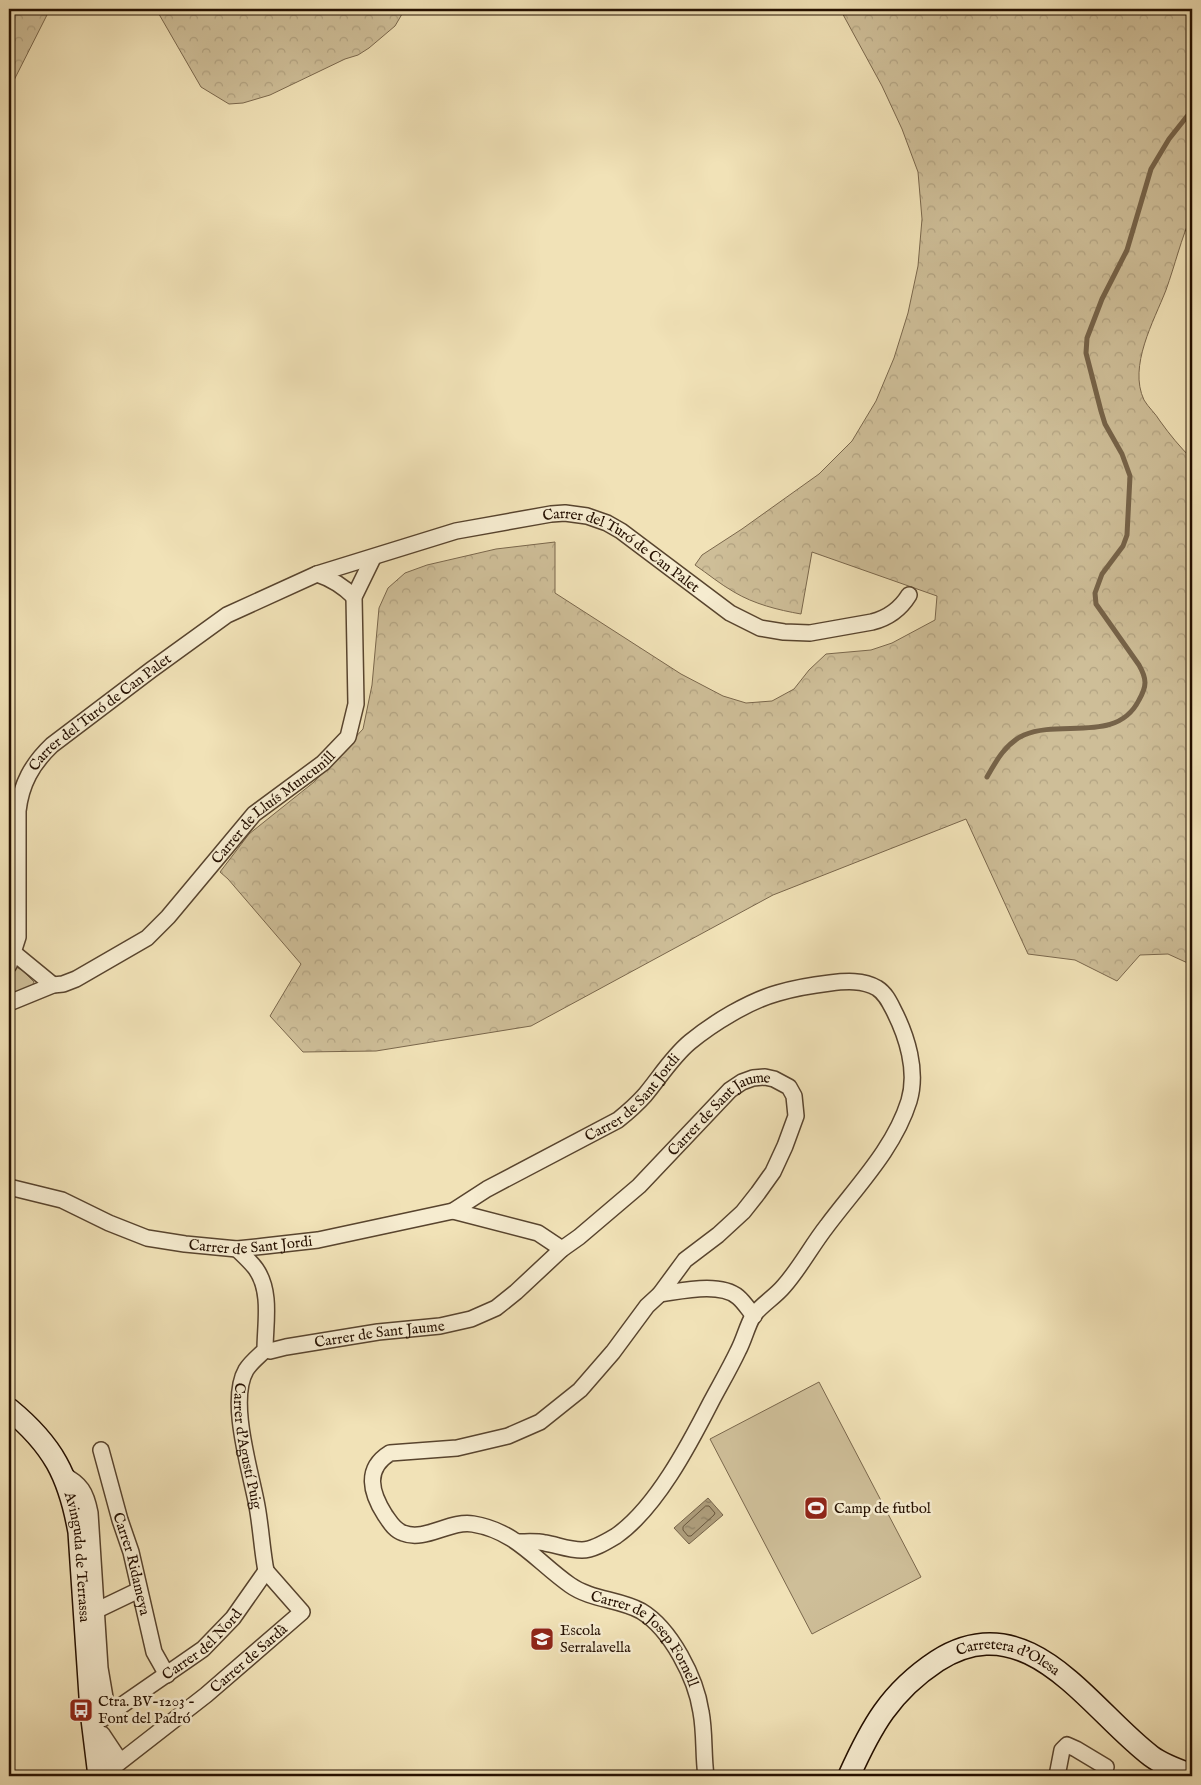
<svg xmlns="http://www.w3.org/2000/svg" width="1201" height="1785" font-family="'IM FELL English',serif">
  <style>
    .grass { fill: #cebe98; stroke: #7a674c }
    .forest { fill: url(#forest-crowns); stroke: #7a674c }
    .water { fill: url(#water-ripples); stroke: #766349 }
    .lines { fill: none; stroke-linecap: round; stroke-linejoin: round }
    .shore { stroke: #68563c; stroke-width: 1 }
    .stream { stroke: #766349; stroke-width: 5 }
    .street-casing { stroke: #58442e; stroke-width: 18 }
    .secondary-casing { stroke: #251000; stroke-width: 24 }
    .street { stroke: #f6ecd0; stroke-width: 15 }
    .secondary { stroke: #f6ecd0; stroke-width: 21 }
    .labels { text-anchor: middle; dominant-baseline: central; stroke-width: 5; stroke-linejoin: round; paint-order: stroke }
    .street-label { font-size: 15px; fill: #251000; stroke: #f6ecd0 }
    .poi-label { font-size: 15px; fill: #251000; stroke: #f6ecd0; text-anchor: start }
  </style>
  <defs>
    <pattern id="forest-crowns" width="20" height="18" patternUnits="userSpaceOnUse" patternTransform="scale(1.25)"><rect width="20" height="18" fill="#cebe98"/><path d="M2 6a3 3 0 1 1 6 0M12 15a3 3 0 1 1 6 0" fill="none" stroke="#b1a281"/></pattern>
    <pattern id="water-ripples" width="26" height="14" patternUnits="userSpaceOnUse" patternTransform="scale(1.25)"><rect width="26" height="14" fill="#ac9b79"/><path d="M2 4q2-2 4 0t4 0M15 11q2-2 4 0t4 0" fill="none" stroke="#8c7d61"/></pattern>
  </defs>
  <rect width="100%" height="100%" fill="#f1e2b7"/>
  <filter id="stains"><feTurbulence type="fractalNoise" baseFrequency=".004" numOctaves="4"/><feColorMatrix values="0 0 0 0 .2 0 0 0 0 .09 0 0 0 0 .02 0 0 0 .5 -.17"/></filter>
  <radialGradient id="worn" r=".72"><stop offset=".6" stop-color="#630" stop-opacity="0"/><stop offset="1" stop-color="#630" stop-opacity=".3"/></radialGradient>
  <path class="grass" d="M16,967l6,3 12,12 -2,4 -23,11v-21z
    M819,1382l102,195 -109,57 -102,-195z"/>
  <path class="forest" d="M9,9h41l-41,81z
    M156,9h249l-10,17 -26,22 -11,7 -13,4 -75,36 -27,8 -14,1 -28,-17z
    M840,9h352v205c-11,25 -17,51 -26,76 -12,31 -38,76 -22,110 4,7 12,14 16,21 10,14 20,26 32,38v506l-24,-11 -28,1 -23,26 -42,-21 -47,-6 -62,-135 -193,76 -242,131 -155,25 -73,1 -33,-36 31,-52 -73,-85 -8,-7 29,-38 65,-52 49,-53 9,-44 7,-77 9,-20 17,-15 22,-8 69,-16 59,-7v51l126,81 42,22 23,7 26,-2 22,-12 15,-19 17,-16 45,-4 21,-7 43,-23 2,-24 -125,-44 -11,62c-23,-4 -47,-10 -67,-22 -14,-8 -26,-18 -39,-27l7,-10 40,-26 77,-55 33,-33 24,-40 18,-43 14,-45 10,-47 4,-47 -4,-47 -16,-43 -20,-43z"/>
  <path class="water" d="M708,1498l15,17 -34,29 -15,-16z"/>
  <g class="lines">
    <path class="shore" d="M706,1506h3l6,7 -1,2 -23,21h-3l-5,-6v-3z"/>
    <path class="stream" d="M987,777c9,-16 19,-34 37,-42 37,-16 93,9 115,-35 8,-14 8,-21 0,-35l-43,-61 -1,-11 7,-19 21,-28 4,-11 3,-59 -8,-22 -17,-30 -4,-13 -15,-58 1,-15 15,-39 25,-49 24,-81 18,-30 23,-29"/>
    <g class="street-casing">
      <g id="street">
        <path d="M317,574c15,5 26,12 37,23"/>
        <path d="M14,953l39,32"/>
        <path id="s1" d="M9,965l9,-28v-126c3,-27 14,-47 34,-66l99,-75 76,-55 90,-41 139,-43 95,-17 14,-1 22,3 20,7 14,8 109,82 30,15 24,4 26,1 62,-11c16,-4 29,-14 37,-27"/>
        <path id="s2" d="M9,1003l44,-18 10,-1 13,-5 71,-41 21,-21 86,-103 69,-51 25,-26 8,-33 -2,-107 19,-39"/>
        <path id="s3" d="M9,1187l53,13 47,23 38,15 38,6 52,5 28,-3 53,-6 135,-29 34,-22 131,-69c10,-8 19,-16 27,-25 15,-18 27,-38 45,-53 23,-19 59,-41 88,-49 17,-5 35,-8 52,-10 16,-2 33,-3 47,5 8,5 12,13 16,21 14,27 25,62 16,92 -15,48 -53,86 -82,125 -15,19 -27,42 -43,60 -9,11 -23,19 -31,30 -6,10 -9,24 -15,35 -8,17 -18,34 -27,51 -22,43 -55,106 -95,134 -10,6 -23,14 -34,14 -13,0 -25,-5 -37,-7 -9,-2 -18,-1 -27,-1"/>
        <path d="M453,1211l85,22 24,16"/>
        <path id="s4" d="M237,1249c6,6 14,13 19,20 16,23 9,55 9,81 -6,6 -14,12 -19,20 -18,31 5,102 11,136 4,22 5,44 9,65"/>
        <path d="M660,1294c22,-3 60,-12 78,3 6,5 11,13 16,19"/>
        <path id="s5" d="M265,1350l5,1 16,-4 92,-15 62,-6 31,-7 25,-11 20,-16 46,-43 17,-12 60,-51 91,-96 12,-8 11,-4 12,-1 9,2 15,8 5,9 2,20 -11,30 -12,26 -15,21 -15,19 -25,23 -33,25 -25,34 -13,12 -34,46 -33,38 -40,32 -32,14 -51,12 -67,5c-26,16 -19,40 -5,62 5,7 9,15 18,18 22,9 47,-13 70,-9 43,7 63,37 97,61 21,15 49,14 71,26 30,18 55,67 60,101 4,21 2,43 5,64"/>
        <path id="s6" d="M101,1450l19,70 11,32 23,100 13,23"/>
        <path d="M62,1474c19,10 24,18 28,39l10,155 8,47"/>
        <path d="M89,1614l50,-24"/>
        <path id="s7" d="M102,1719l101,-70 30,-31 33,-47"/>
        <path d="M102,1734l16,24 -12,10 -7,-32z"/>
        <path id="s8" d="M102,1776l104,-81 96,-83 -36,-41"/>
        <path d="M1057,1776l5,-26 5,-5 9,4 30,18"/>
      </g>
    </g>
    <g class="secondary-casing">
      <g id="secondary">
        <path id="s9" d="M9,1409c44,36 60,67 70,123l12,179 8,65"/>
        <path id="s10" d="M849,1776c22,-49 41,-84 88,-115 91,-58 151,47 214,95 12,9 27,14 41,19"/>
      </g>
    </g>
    <use href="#street" class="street"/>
    <use href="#secondary" class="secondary"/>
  </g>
  <defs>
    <g id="stadium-square" transform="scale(1.25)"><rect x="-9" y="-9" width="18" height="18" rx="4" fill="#8f2418" stroke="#f6ecd0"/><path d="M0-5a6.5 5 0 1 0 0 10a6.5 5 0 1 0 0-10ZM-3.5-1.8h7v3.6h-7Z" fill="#fff"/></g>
    <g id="school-square" transform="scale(1.25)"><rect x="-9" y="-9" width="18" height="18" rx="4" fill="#8f2418" stroke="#f6ecd0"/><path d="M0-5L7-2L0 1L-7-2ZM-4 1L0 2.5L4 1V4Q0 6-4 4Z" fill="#fff"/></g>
    <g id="bus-square" transform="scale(1.25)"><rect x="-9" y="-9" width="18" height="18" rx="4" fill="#8f2418" stroke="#f6ecd0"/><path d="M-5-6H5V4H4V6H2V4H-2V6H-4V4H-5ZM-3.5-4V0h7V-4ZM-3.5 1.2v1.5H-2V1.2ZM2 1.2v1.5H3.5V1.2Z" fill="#fff"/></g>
  </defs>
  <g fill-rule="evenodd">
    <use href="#stadium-square" x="816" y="1508"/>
    <use href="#school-square" x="542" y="1639"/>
    <use href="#bus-square" x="81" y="1710"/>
  </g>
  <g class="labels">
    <g class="street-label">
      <text stroke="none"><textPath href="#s1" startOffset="871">Carrer del Turó de Can Palet</textPath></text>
      <text stroke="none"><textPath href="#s1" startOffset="289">Carrer del Turó de Can Palet</textPath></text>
      <text stroke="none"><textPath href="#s2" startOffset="336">Carrer de Lluís Muncunill</textPath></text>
      <text stroke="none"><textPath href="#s3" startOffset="672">Carrer de Sant Jordi</textPath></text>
      <text stroke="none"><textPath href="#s5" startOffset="535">Carrer de Sant Jaume</textPath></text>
      <text stroke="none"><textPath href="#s3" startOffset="252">Carrer de Sant Jordi</textPath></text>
      <text stroke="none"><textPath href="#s5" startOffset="116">Carrer de Sant Jaume</textPath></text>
      <text stroke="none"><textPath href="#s4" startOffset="216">Carrer d'Agustí Puig</textPath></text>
      <text stroke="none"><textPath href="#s9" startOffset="170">Avinguda de Terrassa</textPath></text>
      <text stroke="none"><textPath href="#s6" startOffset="118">Carrer Ridameya</textPath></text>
      <text stroke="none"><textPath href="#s7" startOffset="125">Carrer del Nord</textPath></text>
      <text stroke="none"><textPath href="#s5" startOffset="1592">Carrer de Josep Fornell</textPath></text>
      <text stroke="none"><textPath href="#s8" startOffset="188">Carrer de Sardà</textPath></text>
      <text stroke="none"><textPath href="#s10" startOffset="224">Carretera d'Olesa</textPath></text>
    </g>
    <g class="poi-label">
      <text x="834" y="1508">Camp de futbol</text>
      <text x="560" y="1630">Escola<tspan x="560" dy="17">Serralavella</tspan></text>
      <text x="98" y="1701">Ctra. BV-1203 -<tspan x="98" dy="17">Font del Padró</tspan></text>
    </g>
  </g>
  <rect width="1201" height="1785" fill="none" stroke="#f1e2b7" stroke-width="30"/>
  <rect x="10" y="10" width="1181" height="1765" fill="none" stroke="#251000" stroke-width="2.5"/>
  <rect x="15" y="15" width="1171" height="1755" fill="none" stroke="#251000"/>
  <rect width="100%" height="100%" filter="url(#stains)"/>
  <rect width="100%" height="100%" fill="url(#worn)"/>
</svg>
